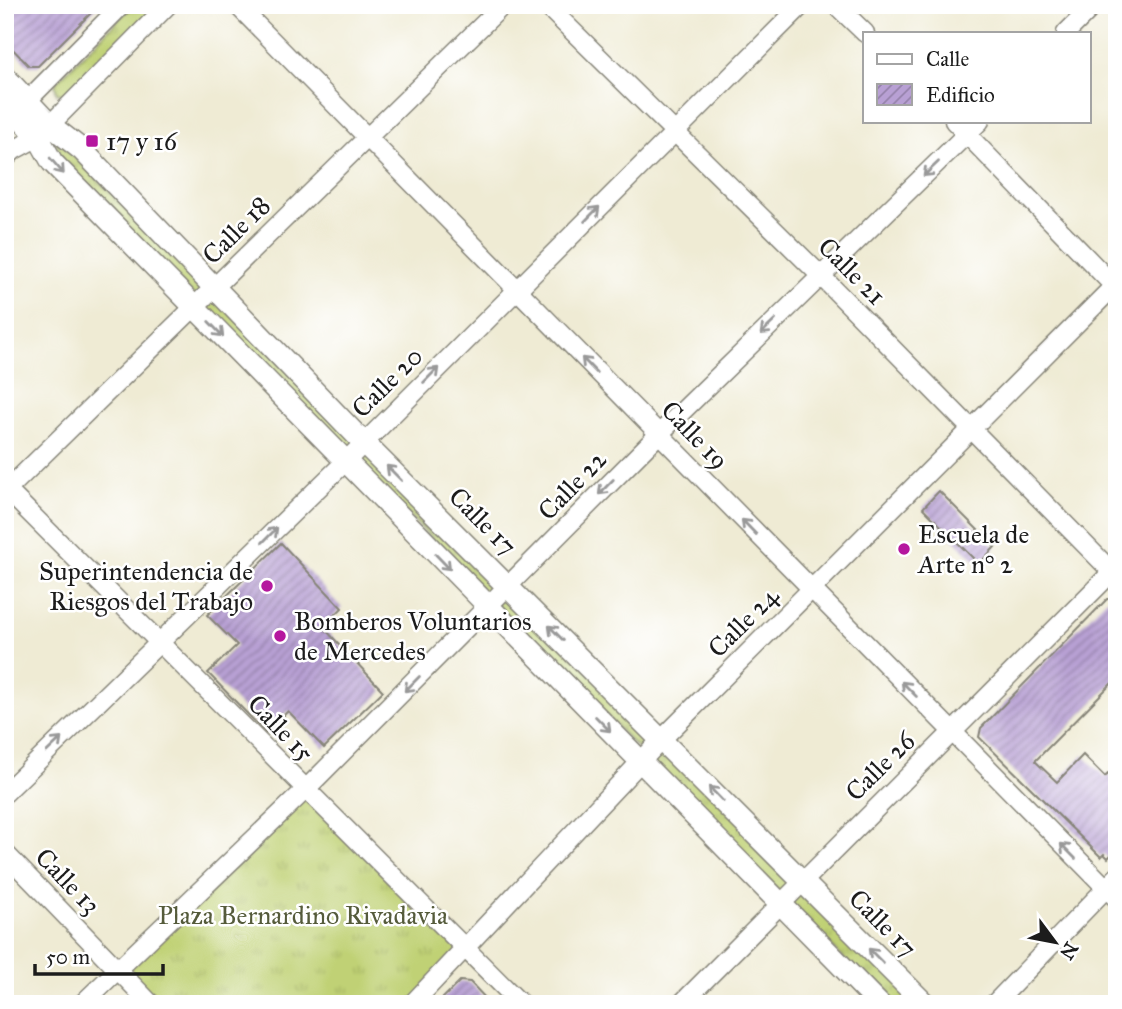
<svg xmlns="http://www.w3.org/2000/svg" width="1122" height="1009" font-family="'IM FELL Great Primer',serif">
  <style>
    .grass { fill: url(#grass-tufts); stroke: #6e7648; stroke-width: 2 }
    .building { fill: url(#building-hatch) }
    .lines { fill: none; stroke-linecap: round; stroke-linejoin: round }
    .minor-casing { stroke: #868478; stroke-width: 21 }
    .major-casing { stroke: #868478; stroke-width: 24 }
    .minor { stroke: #fff; stroke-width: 18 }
    .major { stroke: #fff; stroke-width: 21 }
    .oneway { stroke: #999 }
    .poi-dot { fill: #b5179e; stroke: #fff; stroke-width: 2.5 }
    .labels { text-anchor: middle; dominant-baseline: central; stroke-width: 5; stroke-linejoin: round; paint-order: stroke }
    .poi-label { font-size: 26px; fill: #1c1c1c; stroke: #fff; text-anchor: start }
    .street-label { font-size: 26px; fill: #1c1c1c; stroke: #fff }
    .park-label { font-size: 26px; fill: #555b3b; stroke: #fff }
  </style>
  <defs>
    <pattern id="grass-tufts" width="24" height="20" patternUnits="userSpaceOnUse" patternTransform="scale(1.75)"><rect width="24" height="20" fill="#c0d174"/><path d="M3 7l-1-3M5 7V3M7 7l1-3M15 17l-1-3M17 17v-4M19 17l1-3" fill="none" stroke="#a4b364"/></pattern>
    <pattern id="building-hatch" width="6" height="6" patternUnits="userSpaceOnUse" patternTransform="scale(1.75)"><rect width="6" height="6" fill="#b8a0d4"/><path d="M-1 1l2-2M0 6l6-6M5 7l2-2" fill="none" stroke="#9582ab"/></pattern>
  </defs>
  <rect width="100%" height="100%" fill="#fff"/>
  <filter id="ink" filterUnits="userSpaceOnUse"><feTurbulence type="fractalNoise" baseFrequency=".0143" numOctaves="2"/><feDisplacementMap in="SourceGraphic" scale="14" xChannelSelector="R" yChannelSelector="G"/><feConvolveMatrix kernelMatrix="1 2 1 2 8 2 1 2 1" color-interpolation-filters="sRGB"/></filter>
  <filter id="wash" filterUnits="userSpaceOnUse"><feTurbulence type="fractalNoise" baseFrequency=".00686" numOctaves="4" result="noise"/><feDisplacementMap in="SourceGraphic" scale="28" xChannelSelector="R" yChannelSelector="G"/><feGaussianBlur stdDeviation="1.57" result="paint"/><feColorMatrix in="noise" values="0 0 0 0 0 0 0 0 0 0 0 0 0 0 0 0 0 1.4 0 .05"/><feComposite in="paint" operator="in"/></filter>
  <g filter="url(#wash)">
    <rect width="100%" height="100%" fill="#efebd4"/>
    <path class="grass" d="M133,5h25l-88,89h-13l-2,-9 2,-4z
      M54,136l868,868h-34l-826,-842z
      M305,790l161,159 -54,55h-261l-35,-34z"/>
    <g id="blocks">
      <path class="building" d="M5,5h94l-61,61h-9l-24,-25z
        M939,491l56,56 -16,17 -56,-56z
        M281,543l61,65 -19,19 60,64 -59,57 -36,-37 -22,22 -58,-60 29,-28 -30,-30z
        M1107,599h10v79l-82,83 22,21 26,-27 22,22 3,-3 9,9v66l-9,9 -4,-4 -3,3 -122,-120 2,-9z
        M460,981l10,1 21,22h-54z"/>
    </g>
  </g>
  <g filter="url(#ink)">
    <use href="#blocks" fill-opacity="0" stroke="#868478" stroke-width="2"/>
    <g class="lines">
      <g class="minor-casing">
        <path id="minor" d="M237,5l880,894
          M546,5l275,271 296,301
          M836,5l29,28
          M1066,33l28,-28
          M18,110l104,-105
          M954,121l163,168
          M5,159l9,-9 24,-13 130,-132
          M5,488l516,516
          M5,492l498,-487
          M5,793l340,-331 457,-457
          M5,853l146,151
          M82,1004l223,-214 353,-355 322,-314
          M412,1004l250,-265 455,-456
          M681,1004l436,-437
          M994,1004l123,-127"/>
      </g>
      <g class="major-casing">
        <path id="major" d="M5,77l45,48 32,25 282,293 561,561
          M5,103l33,34 14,25 827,842"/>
      </g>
      <use href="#minor" class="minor"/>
      <use href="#major" class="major"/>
    </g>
    <defs><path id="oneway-shaft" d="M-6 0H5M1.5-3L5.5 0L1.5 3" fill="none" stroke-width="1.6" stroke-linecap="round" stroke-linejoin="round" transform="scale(1.75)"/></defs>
    <g class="oneway">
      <use href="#oneway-shaft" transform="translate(57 166) rotate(49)"/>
      <use href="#oneway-shaft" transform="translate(931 169) rotate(136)"/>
      <use href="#oneway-shaft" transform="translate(592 214) rotate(-45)"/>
      <use href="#oneway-shaft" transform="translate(768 327) rotate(136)"/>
      <use href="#oneway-shaft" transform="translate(216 329) rotate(46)"/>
      <use href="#oneway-shaft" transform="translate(589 365) rotate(-134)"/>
      <use href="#oneway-shaft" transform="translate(431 375) rotate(-45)"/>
      <use href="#oneway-shaft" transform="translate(394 473) rotate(-135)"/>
      <use href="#oneway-shaft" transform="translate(606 487) rotate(134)"/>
      <use href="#oneway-shaft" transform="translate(749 527) rotate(-134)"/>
      <use href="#oneway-shaft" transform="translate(270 535) rotate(-45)"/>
      <use href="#oneway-shaft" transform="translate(443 562) rotate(46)"/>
      <use href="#oneway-shaft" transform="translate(556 633) rotate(-135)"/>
      <use href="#oneway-shaft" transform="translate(412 684) rotate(135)"/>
      <use href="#oneway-shaft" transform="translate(909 689) rotate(-135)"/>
      <use href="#oneway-shaft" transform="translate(603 724) rotate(45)"/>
      <use href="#oneway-shaft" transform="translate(54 745) rotate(-44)"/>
      <use href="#oneway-shaft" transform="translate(716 794) rotate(-134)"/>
      <use href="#oneway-shaft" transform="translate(1068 851) rotate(-135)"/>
      <use href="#oneway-shaft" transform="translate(876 956) rotate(-135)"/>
    </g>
  </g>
  <g class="poi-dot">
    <rect x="85" y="134" width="14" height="14" rx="3.5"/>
    <circle cx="904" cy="549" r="7"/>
    <circle cx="267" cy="586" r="7"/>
    <circle cx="280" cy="636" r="7"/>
  </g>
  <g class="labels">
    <g class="poi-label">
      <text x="106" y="141">17 y 16</text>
      <text x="918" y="534">Escuela de<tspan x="918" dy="30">Arte n° 2</tspan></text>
      <text x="253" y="571" text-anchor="end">Superintendencia de<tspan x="253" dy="30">Riesgos del Trabajo</tspan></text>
      <text x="294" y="621">Bomberos Voluntarios<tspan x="294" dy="30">de Mercedes</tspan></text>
    </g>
    <g class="street-label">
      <text transform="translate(236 230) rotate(-45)">Calle 18</text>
      <text transform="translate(852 271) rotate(45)">Calle 21</text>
      <text transform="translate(387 382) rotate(-45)">Calle 20</text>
      <text transform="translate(695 435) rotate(46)">Calle 19</text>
      <text transform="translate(572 485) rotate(-46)">Calle 22</text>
      <text transform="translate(483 521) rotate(45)">Calle 17</text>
      <text transform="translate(743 622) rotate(-45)">Calle 24</text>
      <text transform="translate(281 728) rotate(46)">Calle 15</text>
      <text transform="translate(880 766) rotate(-45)">Calle 26</text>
      <text transform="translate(68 881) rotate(46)">Calle 13</text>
      <text transform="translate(883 923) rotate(45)">Calle 17</text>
    </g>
    <g class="park-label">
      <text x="303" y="915">Plaza Bernardino Rivadavia</text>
    </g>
  </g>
  <rect width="1122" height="1009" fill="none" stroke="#fff" stroke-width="28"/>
  <rect x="863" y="32" width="228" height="91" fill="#ffffff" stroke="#a4a4a4" stroke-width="2"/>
  <rect x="877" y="54" width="35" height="10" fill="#ffffff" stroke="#a4a4a4" stroke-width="2"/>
  <text x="926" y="66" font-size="21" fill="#1c1c1c">Calle</text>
  <rect x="877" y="84" width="35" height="21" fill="url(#building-hatch)" stroke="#a4a4a4" stroke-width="2"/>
  <text x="926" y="102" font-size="21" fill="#1c1c1c">Edificio</text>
  <g transform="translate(1055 942) rotate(122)" stroke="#ffffff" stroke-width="5" paint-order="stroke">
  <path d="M0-5L12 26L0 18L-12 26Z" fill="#1c1c1c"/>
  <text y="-10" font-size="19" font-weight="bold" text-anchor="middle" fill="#1c1c1c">N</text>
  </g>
  <path d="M35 964v10h128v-10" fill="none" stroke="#1c1c1c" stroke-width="3.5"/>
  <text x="46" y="964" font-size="21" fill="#1c1c1c" stroke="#ffffff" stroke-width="5" paint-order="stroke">50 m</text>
</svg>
